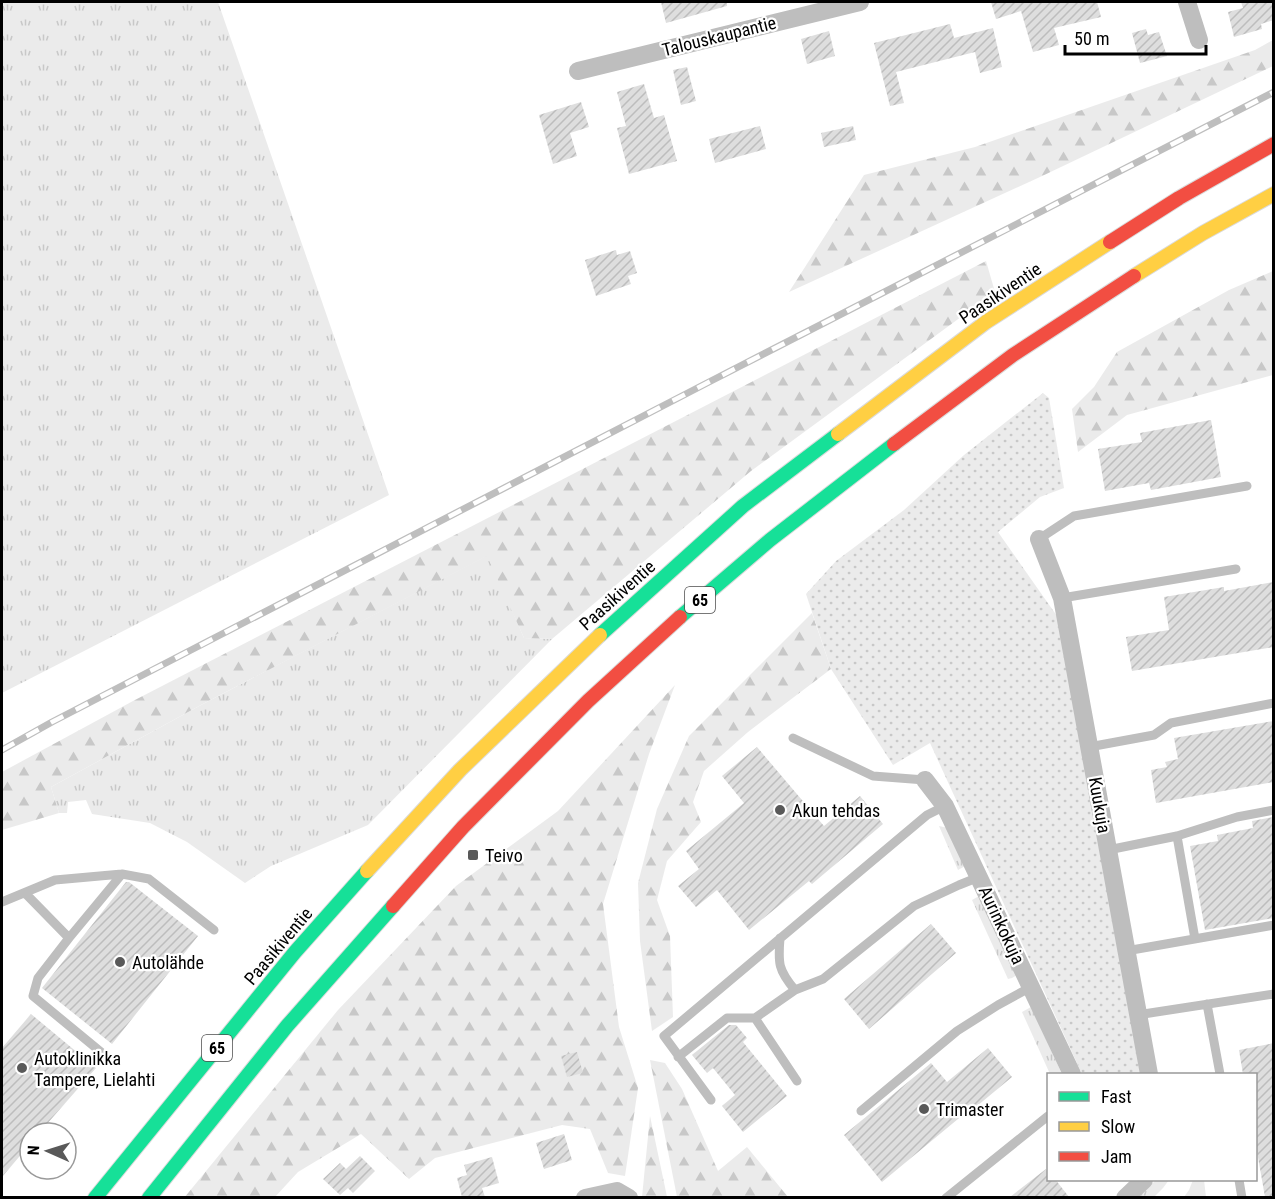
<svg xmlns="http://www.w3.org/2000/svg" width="1275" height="1199" font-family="'Roboto Condensed',sans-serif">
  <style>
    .grass { fill: url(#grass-tufts) }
    .forest { fill: url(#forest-firs) }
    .park { fill: url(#park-dots) }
    .building { fill: url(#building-hatch) }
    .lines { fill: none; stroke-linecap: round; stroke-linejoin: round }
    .fast-casing { stroke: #dbdbdb; stroke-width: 16 }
    .slow-casing { stroke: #dbdbdb; stroke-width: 16 }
    .jam-casing { stroke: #dbdbdb; stroke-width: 16 }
    .lane { stroke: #bebebe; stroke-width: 9 }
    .street { stroke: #bebebe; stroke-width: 18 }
    .fast { stroke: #16e098; stroke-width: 14 }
    .slow { stroke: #ffcf43; stroke-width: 14 }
    .jam { stroke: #f24e42; stroke-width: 14 }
    .rail-casing { stroke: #bebebe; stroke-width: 7 }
    .rail { stroke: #fff; stroke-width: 4.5; stroke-dasharray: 14; stroke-linecap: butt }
    .poi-dot { fill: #595959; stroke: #fff; stroke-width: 2 }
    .labels { text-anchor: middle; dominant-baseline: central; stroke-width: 4.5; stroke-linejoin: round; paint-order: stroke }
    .shield { fill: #fff; stroke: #4c4c4c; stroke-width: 1.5 }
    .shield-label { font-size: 16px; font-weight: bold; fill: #000 }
    .street-label { font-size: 18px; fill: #000; stroke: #fff }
    .poi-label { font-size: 18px; fill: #000; stroke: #fff; text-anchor: start }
  </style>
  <defs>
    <pattern id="grass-tufts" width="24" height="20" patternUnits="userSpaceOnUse" patternTransform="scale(1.5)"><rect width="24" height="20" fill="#ebebeb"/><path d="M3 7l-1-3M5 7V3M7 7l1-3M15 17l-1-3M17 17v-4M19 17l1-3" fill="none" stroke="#c8c8c8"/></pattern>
    <pattern id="forest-firs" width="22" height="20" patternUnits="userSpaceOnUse" patternTransform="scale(1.5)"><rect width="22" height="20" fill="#ebebeb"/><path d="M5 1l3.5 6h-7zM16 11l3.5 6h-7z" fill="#c8c8c8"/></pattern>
    <pattern id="park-dots" width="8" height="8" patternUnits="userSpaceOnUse" patternTransform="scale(1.5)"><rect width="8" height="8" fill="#ebebeb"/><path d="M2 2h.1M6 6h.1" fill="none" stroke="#c8c8c8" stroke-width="1.8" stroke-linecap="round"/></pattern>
    <pattern id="building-hatch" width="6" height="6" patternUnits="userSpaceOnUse" patternTransform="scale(1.5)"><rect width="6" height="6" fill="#dedede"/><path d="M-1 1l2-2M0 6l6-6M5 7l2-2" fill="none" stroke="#bdbdbd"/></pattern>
  </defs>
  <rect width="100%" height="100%" fill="#fff"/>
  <path class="grass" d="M2,2h216l171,493 -387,198z
    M488,555l36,83 28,1 -184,186 -97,41 -26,17 -58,-41 -37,-19 -58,-9 -6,-14 -18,2 -1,11h-8l-8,-26 150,-82z
    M939,826l9,2 19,37 -9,5z
    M981,895l36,80 -5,3 -4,1 -36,-79z
    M1031,1007l31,67h-12l-28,-62z
    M1156,1180h13l-6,8 -9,9 -17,1z"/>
  <path class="forest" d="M1273,40v26l-233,111 -251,115 75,-117 111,-28 280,-97z
    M986,261l9,31 -244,179 -199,168 -28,-1 -37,-82 -286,149 -150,82 8,26 -57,17v-58l131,-71z
    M1273,271v104l-146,40 -49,37 -6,-43 22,-22 23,-35 112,-62z
    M812,613l19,56 -83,63 -44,39 -11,31 8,20 -34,39 -10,39 13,36 3,81 -21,14 -12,-90 -2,-58 19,-74 32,-73z
    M675,685l-26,69 -46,150 16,123 19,61 -13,88 -17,-3 -18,-44 -28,-4 -127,33 -26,21 -48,-45 -63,38 -23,25 -91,1 154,-188 118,-124 102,-75z
    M650,1060l15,3 17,26 36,82 29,-24 41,50h-111z
    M650,1116l16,76 1,5h-25z
    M1193,1180h11l2,17h-22l5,-7z"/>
  <path class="park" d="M1043,393l6,5 15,90 -24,9 -42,35 59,84 84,458h-59l-152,-331 -37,22 -62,-96 -25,-75 30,-33 68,-51 60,-55z"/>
  <path class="building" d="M661,2h66v4l-61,17z
    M991,2h106l4,15 -47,11 5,17 -26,7 -12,-41 -25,8z
    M1241,2h33v18l-13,4 1,5 -28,8 -6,-25 15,-4z
    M950,24l4,14 39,-10 9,39 -22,6 -5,-21 -79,20 8,31 -14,3 -16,-63z
    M1146,29l2,6 11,-3 8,24 -27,7 -8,-30z
    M829,31l6,25 -28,8 -6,-25z
    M687,67l9,34 -15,4 -8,-35z
    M644,84l10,34 10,-3 13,46 -48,13 -12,-46 9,-2 -9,-34z
    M581,102l8,25 -19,6 7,23 -24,8 -14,-49z
    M760,126l6,23 -51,14 -6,-24z
    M853,126l3,14 -32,7 -3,-14z
    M616,250l1,5 13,-4 7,22 -9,3 3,8 -35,12 -11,-36z
    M1211,420l10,57 -70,13 -2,-7 -44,8 -7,-42 44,-7 -2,-9z
    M1274,582v65l-142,24 -6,-34 43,-7 -5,-33 60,-10v4z
    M1274,721v61l-118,21 -5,-33 16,-3 -2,-5 13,-3 -4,-21z
    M757,747l67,79 36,-30 23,28 -71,60 -3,-3 -60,49 -32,-40 -21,17 -18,-21 21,-17 -13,-18 58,-48 -22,-27z
    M1274,817v101l-69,12 -15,-84 28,-5 -1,-6 36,-7 -1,-7z
    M126,882h3l69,54 -86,108 -70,-56z
    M931,924l25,29 -87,76 -25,-30z
    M31,1014l65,54 -57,65h-9v11l-28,33v-129z
    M729,1025h7l11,13 -4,4 44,54 -44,36 -21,-26 13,-11 -22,-27 -6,5 -15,-18z
    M1274,1043v154h-9l-9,-51v-72h-13l-4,-24z
    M988,1048l24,29 -41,34 -1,-2 -88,73 -38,-47 87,-72 16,19z
    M577,1052l6,21 -16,4 -6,-21z
    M564,1134l8,26 -28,9 -8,-26z
    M360,1156l15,15 -22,22 -5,-5 -8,7 -17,-16 17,-16 6,6z
    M492,1157l7,26 -17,5 3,9h-23l-5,-19 10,-3 -3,-10z
    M1046,1169l2,3v7h7l14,18h-59z"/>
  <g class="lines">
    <g class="fast-casing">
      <path id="fast" d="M680,617l90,-77 124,-96
        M600,635l143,-129 95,-72
        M95,1198l200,-246 72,-81
        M149,1198l138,-172 106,-120"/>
    </g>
    <g class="slow-casing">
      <path id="slow" d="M1134,276l69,-43 71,-39
        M838,434l148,-112 124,-80
        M367,871l93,-101 140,-135"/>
    </g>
    <g class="jam-casing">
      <path id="jam" d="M1110,242l69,-44 95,-54
        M894,444l119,-89 121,-79
        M393,906l70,-79 125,-126 92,-84"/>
    </g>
    <path class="lane" d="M1039,539l35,-23 173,-30
      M1062,598l174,-29
      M793,738l80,38 52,4
      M1089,747l65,-12 17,-12 103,-20
      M1177,836l18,103
      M1108,850l69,-14 60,-19 37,-7
      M25,893l44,45 -31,40 -5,18 74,61
      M2,902l53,-22 67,-6 27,5 65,51
      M69,938l53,-64
      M780,938c-2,25 -2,32 15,52
      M1126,951l148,-26
      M1207,1004l13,70
      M1137,1015l137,-21
      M755,1018l42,63
      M678,1057l49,-39h28l40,-28 28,-11 91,-73 45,-21 20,-8
      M711,1100l-47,-64 263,-221 18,-9
      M861,1111l96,-80 41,-26 33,-18
      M1239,1180l3,18
      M946,1198l102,-82"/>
    <path class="street" d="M1187,2l12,38
      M578,71l282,-69
      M1039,539l23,59 87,476
      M925,780l20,26 127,268
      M585,1198l32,-7 12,7
      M1125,1198l19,-18"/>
    <use href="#fast" class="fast"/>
    <use href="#slow" class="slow"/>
    <use href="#jam" class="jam"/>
    <g class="rail-casing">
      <path id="rail" d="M2,750l50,-28 655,-339 567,-291"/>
    </g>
    <use href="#rail" class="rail"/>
  </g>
  <g class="poi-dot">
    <circle cx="780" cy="810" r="6"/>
    <rect x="467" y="849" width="12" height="12" rx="3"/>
    <circle cx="120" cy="962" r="6"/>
    <circle cx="22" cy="1068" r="6"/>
    <circle cx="924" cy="1109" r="6"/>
  </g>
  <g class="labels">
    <g class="shield">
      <rect x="685" y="587" width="30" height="26" rx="4.5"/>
      <rect x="202" y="1035" width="30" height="26" rx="4.5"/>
    </g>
    <g class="shield-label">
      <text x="700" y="600">65</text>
      <text x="217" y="1048">65</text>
    </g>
    <g class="street-label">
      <text transform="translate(719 36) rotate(-14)">Talouskaupantie</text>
      <text transform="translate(1000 293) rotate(-34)">Paasikiventie</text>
      <text transform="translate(617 595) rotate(-42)">Paasikiventie</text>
      <text transform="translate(1100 805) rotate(80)">Kuukuja</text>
      <text transform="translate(1002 925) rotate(65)">Aurinkokuja</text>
      <text transform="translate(278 946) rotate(-50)">Paasikiventie</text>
    </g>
    <g class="poi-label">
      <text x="792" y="810">Akun tehdas</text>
      <text x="485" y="855">Teivo</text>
      <text x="132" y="962">Autolähde</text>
      <text x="34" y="1058">Autoklinikka<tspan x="34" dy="21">Tampere, Lielahti</tspan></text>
      <text x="936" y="1109">Trimaster</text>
    </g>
  </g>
  <rect width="1275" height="1199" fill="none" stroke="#000000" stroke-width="6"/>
  <rect x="1047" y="1073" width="210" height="108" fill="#ffffff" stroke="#999999" stroke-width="1.5"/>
  <rect x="1059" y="1092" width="30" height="9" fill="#16e098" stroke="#999999" stroke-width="1.5"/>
  <text x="1101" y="1103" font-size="18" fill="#000000">Fast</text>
  <rect x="1059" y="1122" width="30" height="9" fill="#ffcf43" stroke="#999999" stroke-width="1.5"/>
  <text x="1101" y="1133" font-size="18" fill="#000000">Slow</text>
  <rect x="1059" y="1152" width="30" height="9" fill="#f24e42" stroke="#999999" stroke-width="1.5"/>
  <text x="1101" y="1163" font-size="18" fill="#000000">Jam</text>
  <g transform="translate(48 1151) rotate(273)"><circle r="28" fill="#ffffff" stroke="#999999" stroke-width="1.5"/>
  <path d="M0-4.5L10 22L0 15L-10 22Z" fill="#595959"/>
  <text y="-9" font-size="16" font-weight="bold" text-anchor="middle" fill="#000000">N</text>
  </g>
  <path d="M1065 45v9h141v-9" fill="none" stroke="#000000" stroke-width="3"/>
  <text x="1074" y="45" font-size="18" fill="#000000" stroke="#ffffff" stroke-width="4.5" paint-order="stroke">50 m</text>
</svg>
